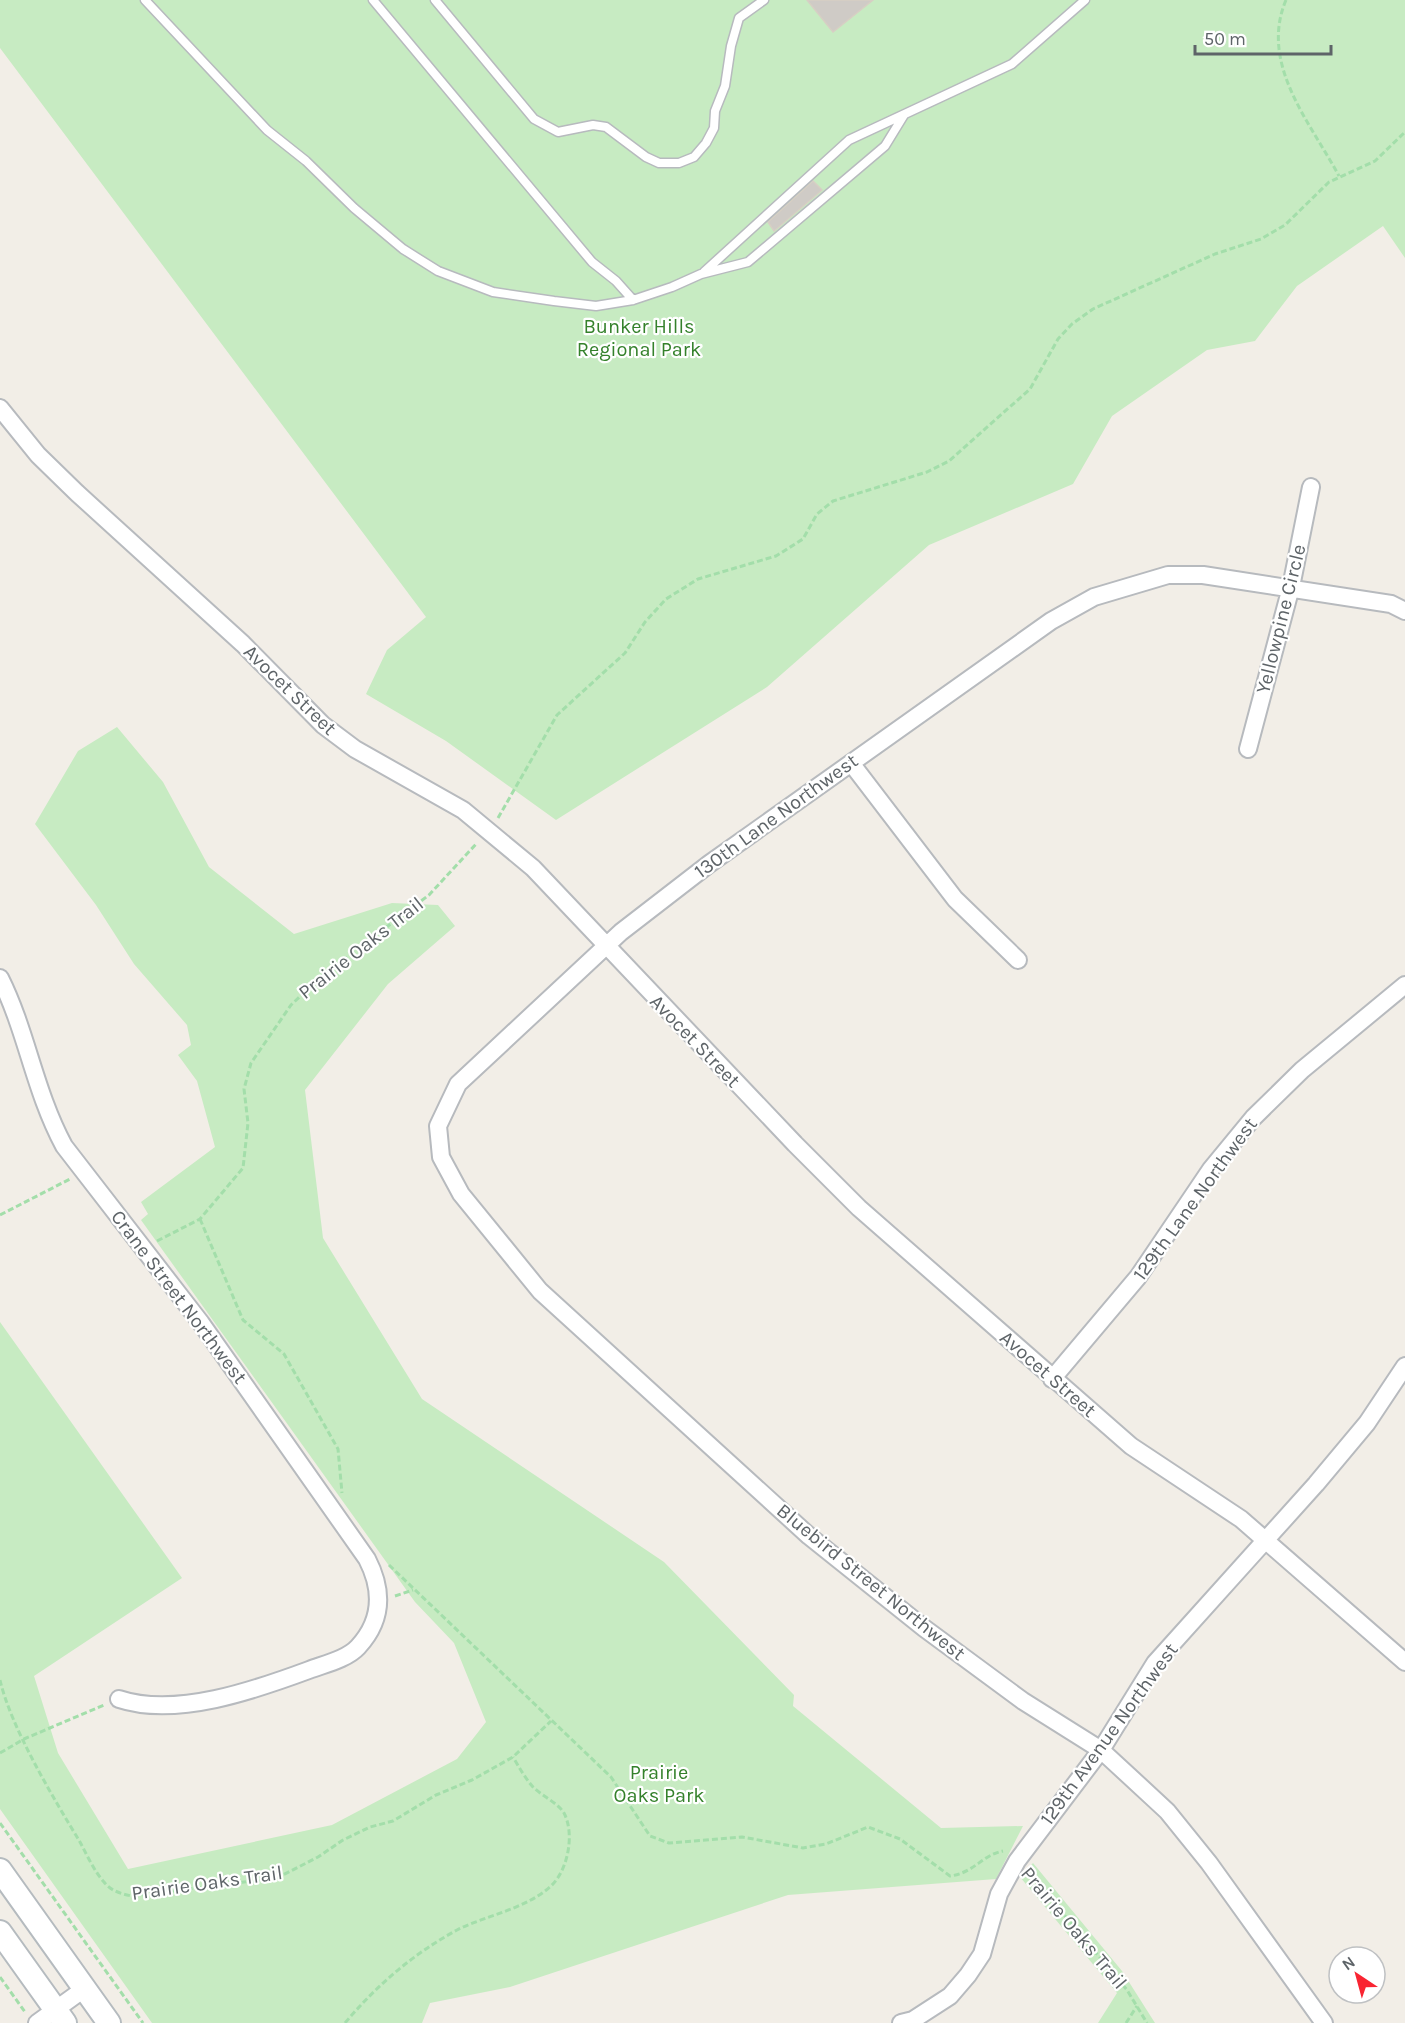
<svg xmlns="http://www.w3.org/2000/svg" width="1405" height="2023" font-family="Karla,sans-serif">
  <style>
    .green { fill: #c7ebc2 }
    .building { fill: #cfcbc6; stroke: #d7cfc4; stroke-width: 1.5 }
    .lines { fill: none; stroke-linecap: round; stroke-linejoin: round }
    .lane-casing { stroke: #b7babe; stroke-width: 11 }
    .street-casing { stroke: #b7babe; stroke-width: 20 }
    .secondary-casing { stroke: #b5bbbf; stroke-width: 26 }
    .path { stroke: #a3deaa; stroke-width: 3; stroke-dasharray: 6 3; stroke-linecap: butt }
    .lane { stroke: #fff; stroke-width: 8 }
    .street { stroke: #fff; stroke-width: 16 }
    .secondary { stroke: #fff; stroke-width: 22 }
    .labels { text-anchor: middle; dominant-baseline: central; stroke-width: 4.5; stroke-linejoin: round; paint-order: stroke }
    .park-label { font-size: 20px; fill: #34812b; stroke: #fff }
    .street-label { font-size: 20px; fill: #5e6468; stroke: #fff }
  </style>
  <rect width="100%" height="100%" fill="#f2eee7"/>
  <path class="green" d="M0,0h1405v258l-22,-32 -86,60 -42,55 -48,9 -95,66 -39,68 -144,61 -162,142 -211,133 -110,-79 -80,-47 21,-44 39,-33 -426,-569z
    M117,727l46,55 46,85 85,67 98,-31 46,2 17,21 -67,58 -83,106 18,148 99,161 242,163 130,133 -1,11 148,122 82,-2 -27,53 -208,16 -278,92 -80,16 -8,20h-270l-152,-214v-487l182,256 -148,98 24,77 70,116 204,-44 125,-66 29,-37 -32,-79 -39,-41 -274,-382 7,-6 -7,-12 74,-55 -18,-66 -19,-26 13,-10 -4,-20 -53,-61 -38,-59 -61,-81 43,-73z
    M1033,1863l89,108 33,52h-57l19,-30 -97,-116z"/>
  <path class="building" d="M807,0h66l-40,32z
    M813,181l9,9 -48,41 -6,-9z"/>
  <g class="lines">
    <g class="lane-casing">
      <path id="lane" d="M145,0l122,130 39,31 48,47 49,41 35,22 55,21 61,9 42,5 37,-6 39,-13 29,-13 47,-12 137,-116 19,-31
        M373,0l219,262 24,19 17,19
        M435,0l99,119 24,13 35,-7 13,2 40,30 13,6h20l15,-6 12,-14 8,-15 1,-17 10,-25 6,-40 8,-28 25,-18
        M704,272l145,-132 163,-76 73,-64"/>
    </g>
    <g class="street-casing">
      <path id="street" d="M0,408l38,47 39,38 166,151 80,81 32,24 108,61 70,58 262,276 64,64 272,238 110,73 164,143
        M1248,749l43,-162 20,-100
        M851,763l104,136 63,61
        M0,978c27,54 34,112 64,168l137,177 166,236c16,31 16,61 -9,88 -11,12 -33,17 -49,23 -54,20 -133,48 -190,29
        M1052,1379l86,-102 73,-108 42,-51 49,-48 103,-85
        M37,2023l47,-34
        M901,2023l12,-3 37,-24 18,-21 14,-21 17,-60 18,-33 84,-111 54,-87 161,-179 51,-61 38,-57
        M1324,2023l-115,-160 -42,-52 -66,-61 -78,-49 -99,-73 -115,-92 -269,-245 -79,-97 -20,-37 -3,-31 20,-42 163,-152 88,-68 342,-243 43,-24 74,-22h35l188,29 14,7"/>
    </g>
    <g class="secondary-casing">
      <path id="secondary" d="M0,1870l109,153
        M0,1932l65,91"/>
    </g>
    <path class="path" d="M1286,0c-27,64 24,122 53,176
      M498,818l59,-103 68,-62 20,-31 21,-23 32,-20 78,-23 27,-17 14,-25 16,-13 94,-29 22,-11 81,-72 28,-50 14,-15 21,-15 122,-55 46,-15 24,-14 44,-43 46,-21 30,-29
      M0,1215l70,-36
      M200,1219l43,101 41,34 54,95 4,44
      M157,1241l43,-22 43,-51 5,-45 -4,-34 7,-26 40,-58 27,-26 111,-84 48,-52
      M389,1565l222,212 39,59 19,7 73,-6 61,11 23,-4 42,-17 32,12 50,37c24,-3 32,-21 53,-25
      M395,1596l18,-6
      M0,1680c11,48 54,119 80,162 7,13 14,29 24,40 7,9 17,12 28,14l145,-18 41,-21 25,-17 27,-13 23,-6 43,-26 36,-15 41,-23 38,-36
      M0,1753l24,-14 80,-34
      M0,1823l143,200
      M1030,1874l97,116 20,33
      M0,1977l25,35
      M345,2023c32,-38 68,-69 112,-93 30,-15 69,-21 94,-44 17,-16 24,-52 13,-73 -6,-10 -22,-17 -31,-26 -8,-9 -14,-20 -20,-30
      M1126,2023l11,-17"/>
    <use href="#lane" class="lane"/>
    <use href="#street" class="street"/>
    <use href="#secondary" class="secondary"/>
  </g>
  <g class="labels">
    <g class="park-label">
      <text x="639" y="326">Bunker Hills<tspan x="639" dy="23">Regional Park</tspan></text>
      <text x="659" y="1772">Prairie<tspan x="659" dy="23">Oaks Park</tspan></text>
    </g>
    <g class="street-label">
      <text transform="translate(1281 619) rotate(-76)">Yellowpine Circle</text>
      <text transform="translate(290 690) rotate(44)">Avocet Street</text>
      <text transform="translate(776 816) rotate(-36)">130th Lane Northwest</text>
      <text transform="translate(361 948) rotate(-38)">Prairie Oaks Trail</text>
      <text transform="translate(695 1041) rotate(46)">Avocet Street</text>
      <text transform="translate(1195 1199) rotate(-54)">129th Lane Northwest</text>
      <text transform="translate(179 1297) rotate(53)">Crane Street Northwest</text>
      <text transform="translate(1048 1374) rotate(41)">Avocet Street</text>
      <text transform="translate(871 1582) rotate(39)">Bluebird Street Northwest</text>
      <text transform="translate(1109 1734) rotate(-54)">129th Avenue Northwest</text>
      <text transform="translate(207 1883) rotate(-8)">Prairie Oaks Trail</text>
      <text transform="translate(1074 1928) rotate(50)">Prairie Oaks Trail</text>
    </g>
  </g>
  <g transform="translate(1357 1975) rotate(324)"><circle r="28" fill="#ffffff" stroke="#bfc1c3" stroke-width="1.5"/>
  <path d="M0-4.5L10 22L0 15L-10 22Z" fill="#f92532"/>
  <text y="-9" font-size="16" font-weight="bold" text-anchor="middle" fill="#5e6468">N</text>
  </g>
  <path d="M1195 45v9h136v-9" fill="none" stroke="#5e6468" stroke-width="3"/>
  <text x="1204" y="45" font-size="18" fill="#5e6468" stroke="#ffffff" stroke-width="4.5" paint-order="stroke">50 m</text>
</svg>
